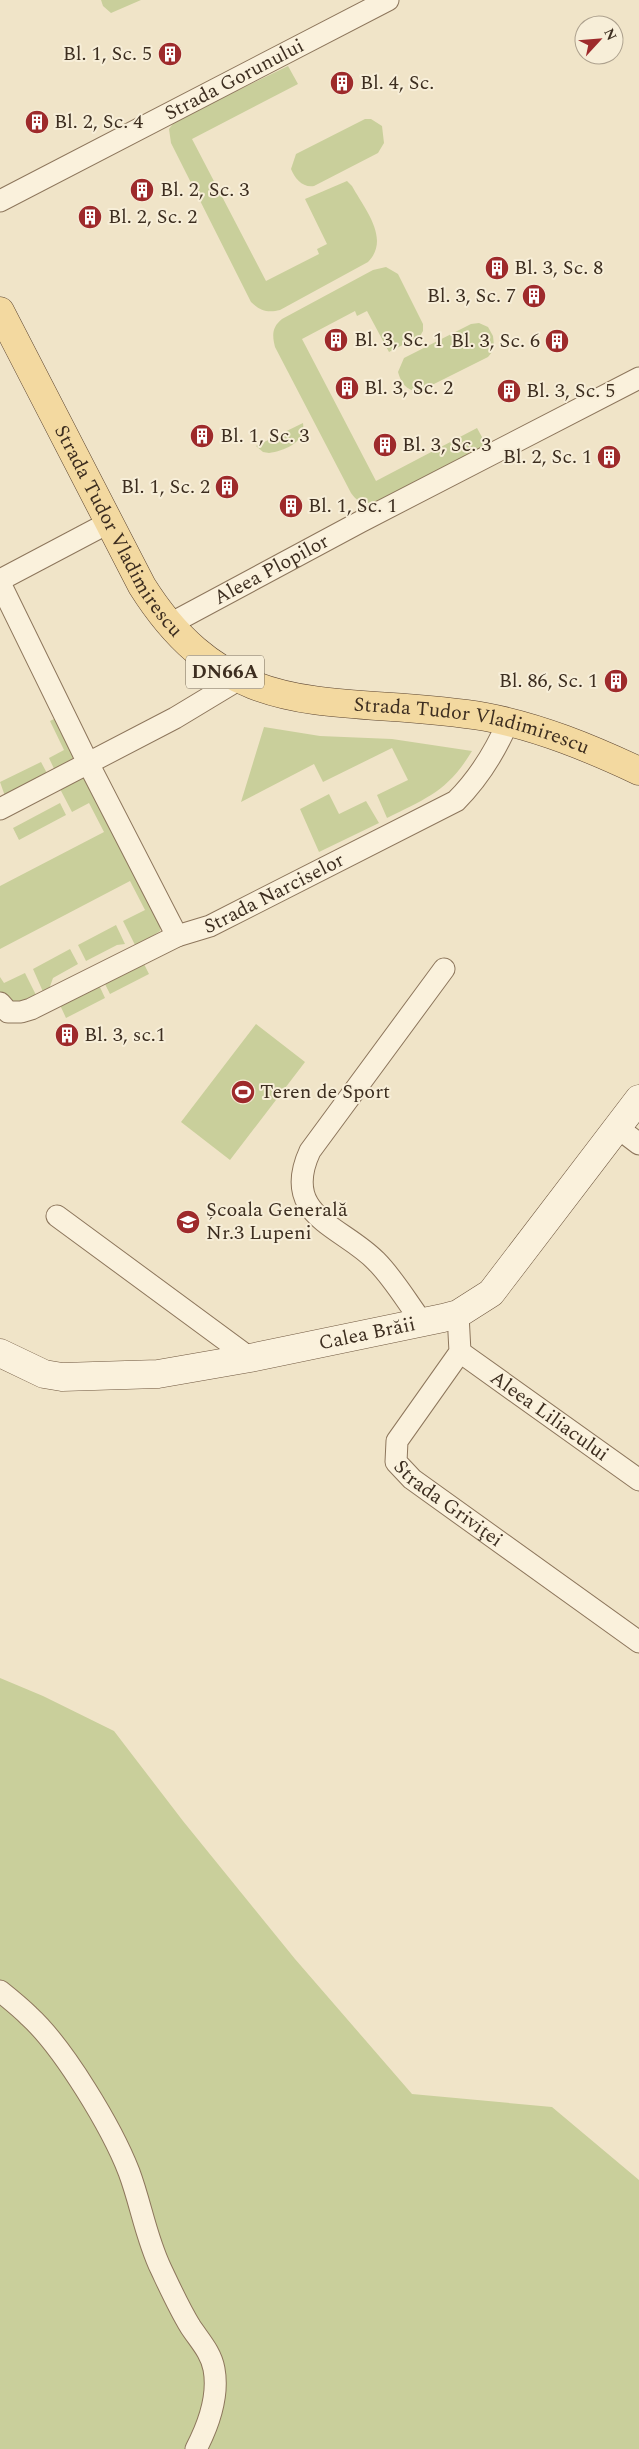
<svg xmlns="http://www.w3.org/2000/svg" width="639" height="2449" font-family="Spectral,serif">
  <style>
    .green { fill: #c9cf9b }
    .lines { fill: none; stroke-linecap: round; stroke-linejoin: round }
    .minor-casing { stroke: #8d765c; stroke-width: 23 }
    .secondary-casing { stroke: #6f573f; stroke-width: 29 }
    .primary-casing { stroke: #5b4430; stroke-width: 29 }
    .minor { stroke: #faf1dc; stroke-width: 21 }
    .secondary { stroke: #faf1dc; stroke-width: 28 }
    .primary { stroke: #f3d9a0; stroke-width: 28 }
    .labels { text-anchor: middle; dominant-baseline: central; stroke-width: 4; stroke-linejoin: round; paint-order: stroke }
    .shield { fill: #f7eed8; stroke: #756857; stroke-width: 1 }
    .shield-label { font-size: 19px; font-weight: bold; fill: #3d2e20 }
    .poi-label { font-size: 20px; fill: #3d2e20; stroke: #f7eed8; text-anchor: start }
    .street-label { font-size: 20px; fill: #3d2e20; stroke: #f7eed8 }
  </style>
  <rect width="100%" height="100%" fill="#f0e4c8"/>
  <path class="green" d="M101,0h40l-30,13 -8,-7z
    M288,66l10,18 -106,55 74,142 53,-27 -2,-5 10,-5 -22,-45 42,-18 5,5c12,22 39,53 16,76l-88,48c-12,3 -20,1 -29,-8l-80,-159 -2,-14 6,-8z
    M365,119h6l11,7 2,17 -6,10 -64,33c-11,2 -19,-7 -23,-17l5,-15z
    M386,267l12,7 25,50v7l-3,5 -31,16 -22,-41 -10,5 -2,-5 -53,28 74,142 101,-53 11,20 -107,53c-13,3 -22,4 -30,-8l-76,-146c-3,-12 -3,-20 7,-28l91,-49z
    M479,323l9,4 5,9 1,10 -2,6 -4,5 -68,34c-13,1 -19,-8 -22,-19l6,-14 67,-34z
    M303,423c3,19 -18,28 -34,30l-6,-1 -7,-6z
    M58,717l19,42 -21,14 -7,-15 15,-8 -14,-29z
    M264,727l56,9 72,3 80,12c-24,40 -45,47 -85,67l-10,-23 31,-15 -16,-32 -69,34 -9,-18 -73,38z
    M41,762l8,15 -43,22 -6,-17z
    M80,777l4,1 77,149 -1,4 -24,16 -13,-26 22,-11 -15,-29 -130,68v-63l104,-54 -15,-29 -17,9 -13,-25z
    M329,794l10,20 27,-13 13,22 -60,29 -19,-43z
    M60,803l6,12 -47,25 -6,-12z
    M116,925l9,19 -8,1 -31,16 -8,-16z
    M70,949l8,15 -25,14 -5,14 -4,2 -11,-25z
    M143,962l6,12 -39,20 -6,-12z
    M25,973l12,24 -19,8 -18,-8v-20l4,6z
    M99,985l6,13 -39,20 -6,-13z
    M256,1024l49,38 -75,98 -49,-38z
    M0,1678l43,18 71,35 69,90 112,138 117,135 140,13 87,73v269h-639z"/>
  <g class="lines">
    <g class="minor-casing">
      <g id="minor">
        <path id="s1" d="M0,201l388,-201"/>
        <path d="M0,580l108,-57"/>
        <path id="s2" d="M0,583l88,180 89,173 33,-10 246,-125c23,-23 39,-49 52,-79"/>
        <path id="s3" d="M170,624l190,-102 279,-144"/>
        <path d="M0,809l175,-91 63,-38"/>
        <path d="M0,1003l8,9h13l10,-3 146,-73"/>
        <path d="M618,1128l21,16"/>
        <path d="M57,1216l193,142"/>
        <path id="s4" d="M458,1314l2,38 -63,89 -1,21 16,17 227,163"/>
        <path d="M422,1322c-15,-20 -28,-43 -46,-61 -34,-35 -96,-45 -66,-110l134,-182"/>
        <path id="s5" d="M460,1352l179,128"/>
        <path d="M0,1991c10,8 20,16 29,25 35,32 83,112 100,156 12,32 17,66 32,97 9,19 18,39 29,57 9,14 21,26 24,43 5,27 -6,57 -18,80"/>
      </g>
    </g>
    <g class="secondary-casing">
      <g id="secondary">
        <path id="s6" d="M0,1353l44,21 18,3 96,-3 92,-16 193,-40 15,-4 33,-21 148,-194"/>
      </g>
    </g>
    <g class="primary-casing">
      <g id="primary">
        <path id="s7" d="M0,311l142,275c92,146 200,106 344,131 53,10 104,31 153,54"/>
      </g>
    </g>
    <use href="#minor" class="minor"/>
    <use href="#secondary" class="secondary"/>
    <use href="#primary" class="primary"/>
  </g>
  <defs>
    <g id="building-disc" transform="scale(1.25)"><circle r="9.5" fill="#9e2a2b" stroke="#f7eed8"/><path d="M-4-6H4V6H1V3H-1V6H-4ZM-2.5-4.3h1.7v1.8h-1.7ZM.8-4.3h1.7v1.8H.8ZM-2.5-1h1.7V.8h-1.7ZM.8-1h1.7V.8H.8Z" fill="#fff"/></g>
    <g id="stadium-disc" transform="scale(1.25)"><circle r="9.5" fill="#9e2a2b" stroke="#f7eed8"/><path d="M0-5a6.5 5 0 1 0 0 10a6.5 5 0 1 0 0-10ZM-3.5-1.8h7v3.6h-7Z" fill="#fff"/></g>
    <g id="school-disc" transform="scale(1.25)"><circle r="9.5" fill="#9e2a2b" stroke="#f7eed8"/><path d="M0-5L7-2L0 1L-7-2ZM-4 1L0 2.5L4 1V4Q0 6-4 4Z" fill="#fff"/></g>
  </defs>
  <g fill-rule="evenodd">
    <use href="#building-disc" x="170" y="54"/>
    <use href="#building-disc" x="342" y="83"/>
    <use href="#building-disc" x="37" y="122"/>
    <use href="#building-disc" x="142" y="190"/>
    <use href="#building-disc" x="90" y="217"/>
    <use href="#building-disc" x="497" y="268"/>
    <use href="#building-disc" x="534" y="296"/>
    <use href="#building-disc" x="336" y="340"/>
    <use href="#building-disc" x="557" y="341"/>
    <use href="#building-disc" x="347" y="388"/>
    <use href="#building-disc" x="509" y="391"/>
    <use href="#building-disc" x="202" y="436"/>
    <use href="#building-disc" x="385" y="445"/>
    <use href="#building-disc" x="609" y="457"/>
    <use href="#building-disc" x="227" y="487"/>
    <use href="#building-disc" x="291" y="506"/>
    <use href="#building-disc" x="616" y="681"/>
    <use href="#building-disc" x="67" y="1035"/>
    <use href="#stadium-disc" x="243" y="1092"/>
    <use href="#school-disc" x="188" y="1222"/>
  </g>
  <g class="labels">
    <rect class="shield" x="186" y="655.5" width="78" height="33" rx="4"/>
    <g class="shield-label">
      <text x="225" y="672">DN66A</text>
    </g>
    <g class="poi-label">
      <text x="152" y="54" text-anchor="end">Bl. 1, Sc. 5</text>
      <text x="360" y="83">Bl. 4, Sc.</text>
      <text x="54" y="122">Bl. 2, Sc. 4</text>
      <text x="160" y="190">Bl. 2, Sc. 3</text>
      <text x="108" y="217">Bl. 2, Sc. 2</text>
      <text x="514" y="268">Bl. 3, Sc. 8</text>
      <text x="516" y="296" text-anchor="end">Bl. 3, Sc. 7</text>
      <text x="354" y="340">Bl. 3, Sc. 1</text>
      <text x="540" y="341" text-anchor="end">Bl. 3, Sc. 6</text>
      <text x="364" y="388">Bl. 3, Sc. 2</text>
      <text x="526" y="391">Bl. 3, Sc. 5</text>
      <text x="220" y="436">Bl. 1, Sc. 3</text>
      <text x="402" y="445">Bl. 3, Sc. 3</text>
      <text x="592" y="457" text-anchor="end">Bl. 2, Sc. 1</text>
      <text x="210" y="487" text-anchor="end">Bl. 1, Sc. 2</text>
      <text x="308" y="506">Bl. 1, Sc. 1</text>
      <text x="598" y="681" text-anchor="end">Bl. 86, Sc. 1</text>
      <text x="84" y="1035">Bl. 3, sc.1</text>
      <text x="260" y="1092">Teren de Sport</text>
      <text x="206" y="1210">Școala Generală<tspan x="206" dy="23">Nr.3 Lupeni</tspan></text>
    </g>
    <g class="street-label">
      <text stroke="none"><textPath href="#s1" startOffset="264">Strada Gorunului</textPath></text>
      <text stroke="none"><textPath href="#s7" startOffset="250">Strada Tudor Vladimirescu</textPath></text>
      <text stroke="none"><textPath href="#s3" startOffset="115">Aleea Plopilor</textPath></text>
      <text stroke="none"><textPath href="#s7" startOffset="684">Strada Tudor Vladimirescu</textPath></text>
      <text stroke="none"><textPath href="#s2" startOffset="501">Strada Narciselor</textPath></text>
      <text stroke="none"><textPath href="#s6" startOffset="376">Calea Brăii</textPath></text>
      <text stroke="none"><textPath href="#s5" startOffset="110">Aleea Liliacului</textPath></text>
      <text stroke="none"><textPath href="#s4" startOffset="235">Strada Griviţei</textPath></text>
    </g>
  </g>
  <g transform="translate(599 40) rotate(64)"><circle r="24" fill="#f7eed8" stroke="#ada18e"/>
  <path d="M0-4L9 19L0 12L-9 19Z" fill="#9e2a2b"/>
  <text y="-8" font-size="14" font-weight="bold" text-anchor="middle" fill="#3d2e20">N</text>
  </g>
</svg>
